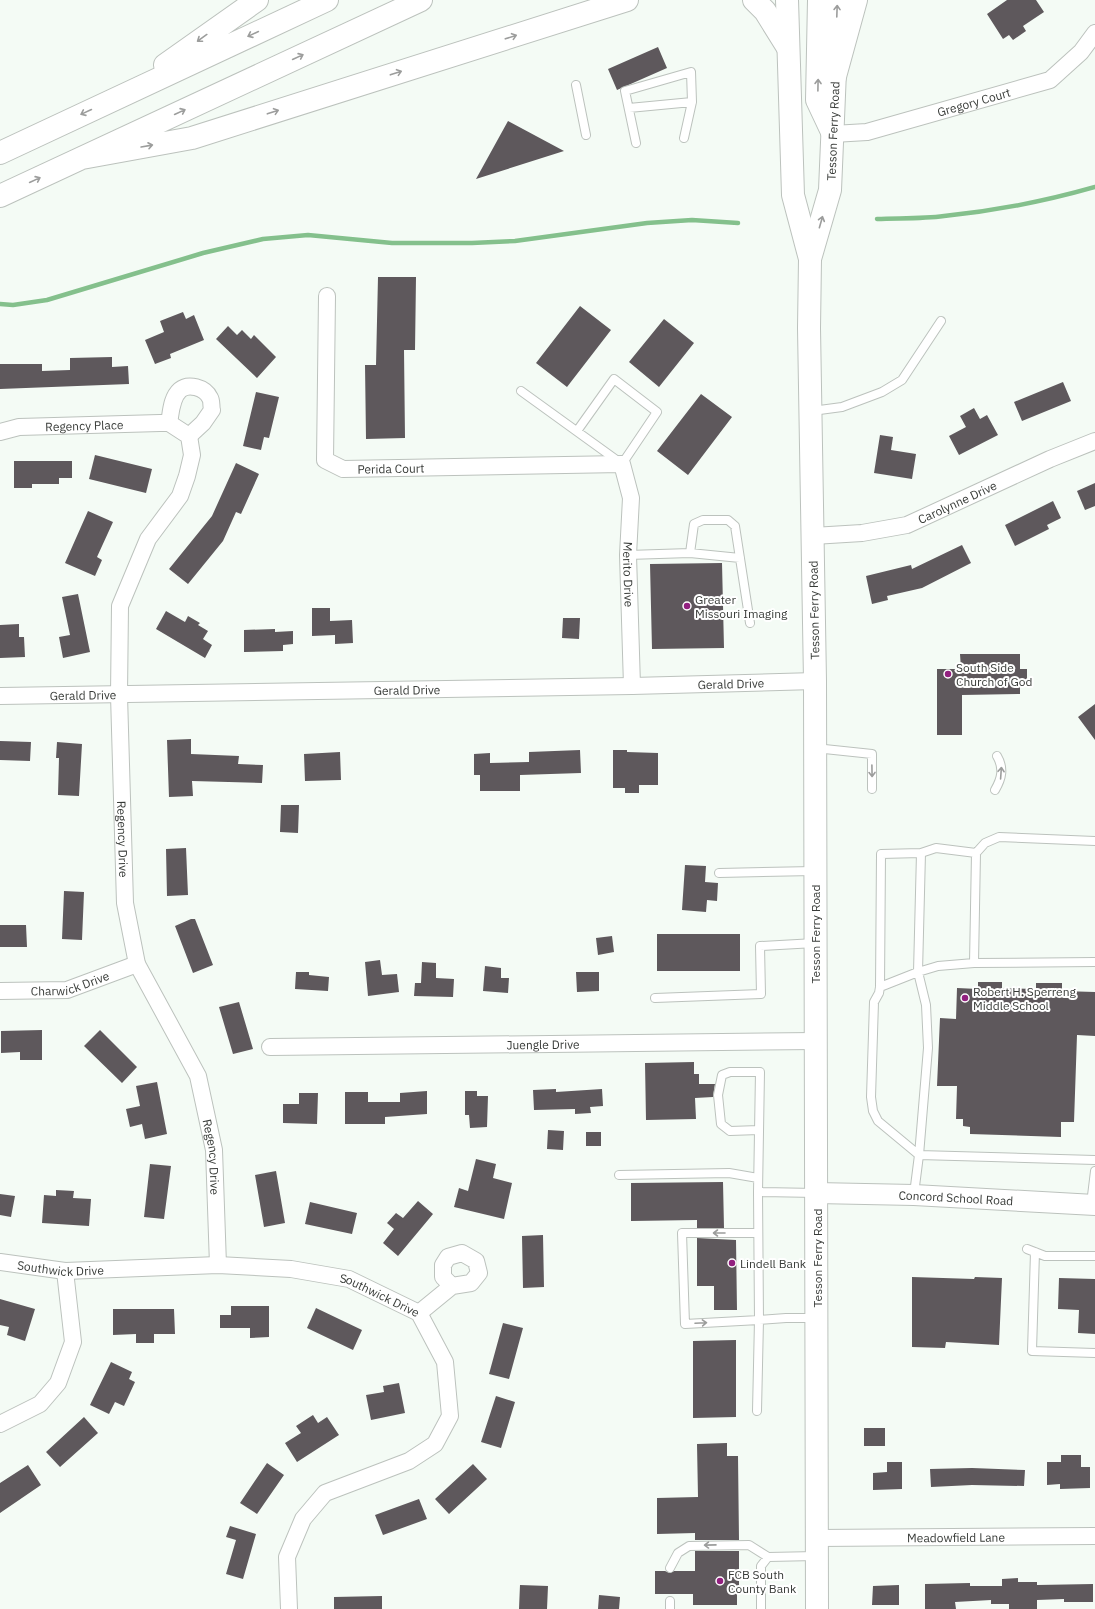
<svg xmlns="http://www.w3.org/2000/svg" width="1095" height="1609" font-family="'IBM Plex Sans',sans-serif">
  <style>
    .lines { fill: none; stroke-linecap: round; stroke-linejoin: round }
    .stream { stroke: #84c08c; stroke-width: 4.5 }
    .building { fill: #5e585c }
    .service-casing { stroke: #bcc2bd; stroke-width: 10 }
    .minor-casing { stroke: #bcc2bd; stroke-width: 18 }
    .tertiary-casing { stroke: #bcc2bd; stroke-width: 22 }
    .primary-casing { stroke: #bcc2bd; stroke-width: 24 }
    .motorway-casing { stroke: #bcc2bd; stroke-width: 24 }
    .service { stroke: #fff; stroke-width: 8 }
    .minor { stroke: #fff; stroke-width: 16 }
    .tertiary { stroke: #fff; stroke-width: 20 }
    .primary { stroke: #fff; stroke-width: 22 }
    .motorway { stroke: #fff; stroke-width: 22 }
    .oneway { stroke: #9c9d9c }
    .poi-dot { fill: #92207f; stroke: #fff; stroke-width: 1.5 }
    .labels { text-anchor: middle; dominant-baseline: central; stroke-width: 4; stroke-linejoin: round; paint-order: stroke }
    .street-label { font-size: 12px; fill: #383b38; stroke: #fff }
    .poi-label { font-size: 12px; fill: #383b38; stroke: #fff; text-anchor: start }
  </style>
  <rect width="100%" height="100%" fill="#f4fbf5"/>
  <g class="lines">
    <path class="stream" d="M877,219c22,-1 45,0 67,-3 51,-5 102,-15 151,-29
      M0,304l13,1 34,-5 156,-47 60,-14 45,-4 84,8h80l43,-2 132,-18 45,-3 46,3"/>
  </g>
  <path class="building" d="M1007,0h29l8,12 -21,14 3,5 -13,9 -4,-5 -6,4 -16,-25z
    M658,47l9,21 -50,22 -9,-21z
    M508,121l56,30 -88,28z
    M378,277h38l-1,73h-11l1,88 -39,1 -1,-74h11z
    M580,306l31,24 -44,57 -31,-24z
    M183,312l3,7 8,-4 10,25 -34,14 1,4 -16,6 -10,-24 19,-8 -4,-11z
    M664,319l30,24 -35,44 -30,-25z
    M228,326l9,9 5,-5 9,9 3,-4 22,22 -19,21 -41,-39z
    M112,357v10l16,-1 1,18 -129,5v-25h42v7l28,-1v-12z
    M1063,382l8,19 -49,20 -8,-19z
    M256,392l23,5 -10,41 -5,-1 -3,13 -18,-4z
    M701,394l31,23 -44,58 -31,-24z
    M974,408l6,11 7,-4 11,20 -39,20 -10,-19 17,-9 -6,-11z
    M880,435l13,2 -2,13 25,4 -4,25 -38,-6z
    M95,455l57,14 -6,24 -57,-14z
    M14,461h58v17h-13v6h-27v4h-18z
    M236,463l23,11 -18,40 -5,-2 -13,29 -35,43 -19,-15 43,-53z
    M1095,483v23l-10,4 -8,-19z
    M1053,501l8,17 -14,7 2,4 -34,17 -10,-21z
    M88,511l25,11 -16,35 5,3 -7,16 -30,-13z
    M962,545l9,18 -49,25 -35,8 1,4 -16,4 -6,-28 45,-11 1,4z
    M722,563l2,85 -72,1 -2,-85z
    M78,594l12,58 -27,6 -4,-21 11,-2 -8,-38z
    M312,608h18v13l22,-1 1,23 -18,1v-9l-23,1z
    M166,611l19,11 3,-6 12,7 -2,2 10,6 -5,8 9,6 -7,13 -49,-29z
    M563,618h17l-1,21 -17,-1z
    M19,624v13h5l1,20 -25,1v-33z
    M275,629v3l18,-1v13l-10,1v6l-39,1v-22z
    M960,654h60v15h7v12h-7v13l-58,1v40h-25v-66h24z
    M1095,704v36l-17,-23z
    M191,739v15l48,2 -1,8 25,1 -1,18 -70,-2 1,15 -24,1 -2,-57z
    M0,741l31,1 -1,19 -30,-1z
    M57,742l25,2 -3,52 -21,-1 1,-37h-3z
    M580,750l1,23 -61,2v16h-40v-16h-6v-21l16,-1v10l39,-1v-10z
    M613,750h14v2l31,1v32h-19v8h-14v-5h-12z
    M340,752l1,28 -36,1 -1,-27z
    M281,805h18l-1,28 -18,-1z
    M186,848l2,47 -21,1 -1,-47z
    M685,865l21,1 -1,16 13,1 -1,18 -10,-1 -1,12 -24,-2z
    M64,891l20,1 -2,48 -20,-1z
    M191,919h4l18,46 -20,8 -18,-47z
    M0,925h26l1,22h-27z
    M657,934h83v37h-83z
    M612,936l2,16 -16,3 -2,-17z
    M380,960l2,15 15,-1 2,18 -31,4 -3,-34z
    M422,962l14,1v15l18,1 -1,18 -39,-1 1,-13h6z
    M485,966l16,2v10h8l-1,15 -25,-2z
    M296,972h13v3l20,2 -1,14 -33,-2z
    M576,972h23v19l-22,1z
    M978,982h24v6l34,1v-6h26v8l33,1v44l-18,-1 -3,87h-13v15l-91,-3v-7l-7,-1v-7h-7l1,-33h-20l3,-68 16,1 1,-31 21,1z
    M239,1002l14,47 -20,5 -14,-47z
    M42,1030v30h-22v-8l-19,1v-22z
    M100,1030l37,37 -15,16 -38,-37z
    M694,1062v12h5v10h16l-2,13 -18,1 1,21 -50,1 -1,-57z
    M157,1082l10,52 -22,5 -3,-15 -12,3 -4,-18 14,-3 -4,-20z
    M556,1089v3l46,-3 1,17 -13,1 1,6 -16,1v-5l-41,1 -1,-20z
    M427,1091v23l-42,3v7h-40v-32h23v10h32v-9z
    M465,1091h12v5h11l-1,31 -17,1 -1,-13h-4z
    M299,1093h19l-1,31 -34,-1v-19h16z
    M548,1130l16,1 -1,19 -16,-1z
    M586,1132h15v14h-15z
    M476,1159l20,5 -3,14 19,5 -8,36 -50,-12 5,-19 9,3z
    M150,1164l21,2 -7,53 -20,-2z
    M276,1171l9,52 -21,4 -9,-52z
    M723,1182l1,46h-27v-8l-66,1v-38z
    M56,1190l18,1 -1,7 18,1 -2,27 -47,-3 2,-28 12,1z
    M0,1194l15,2 -4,21 -11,-2z
    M418,1201l15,13 -35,42 -15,-13 11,-14 -7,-6 9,-10 7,5z
    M310,1202l47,11 -5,21 -47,-10z
    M543,1235l1,52 -21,1 -1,-52z
    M697,1238l39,2 1,70h-23v-24h-17z
    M912,1277l62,2 1,-2 27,1 -3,67 -53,-3 -1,6 -33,-1z
    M1059,1278l36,1v55l-17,-1 1,-23 -21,-1z
    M0,1299l35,10 -10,32 -18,-6 2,-8 -9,-2z
    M231,1306h38v31l-19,1v-10h-30v-13h11z
    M316,1308l46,22 -9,20 -46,-22z
    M113,1309h61l1,25h-21v9h-18v-9l-23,1z
    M503,1323l20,5 -14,51 -20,-5z
    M736,1340v77l-43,1v-77z
    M111,1362l21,10 -3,7 6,3 -11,24 -9,-4 -6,12 -19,-9z
    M399,1383l6,30 -34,7 -5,-25 18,-3 -1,-6z
    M496,1396l19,6 -14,46 -20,-6z
    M313,1415l5,8 9,-6 12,18 -42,27 -12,-19 16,-10 -5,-7z
    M84,1417l14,16 -38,34 -14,-15z
    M864,1428h21v18h-21z
    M727,1443v13h11l1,84h-44v-7l-38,1v-36l41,-1 -1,-53z
    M1061,1455h20v12h9v21l-30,1v-5l-13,1v-23h14z
    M887,1462h15v27l-29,1v-17l14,-1z
    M267,1463l17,12 -27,39 -17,-11z
    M473,1464l14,15 -38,35 -14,-15z
    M28,1465l13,20 -41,28v-30z
    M972,1468l53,2 -1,16 -52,-1 -41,2 -1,-18z
    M419,1499l8,20 -44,16 -8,-20z
    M230,1526l26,8 -13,45 -17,-5 10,-34 -10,-3z
    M695,1551h44v36h-2v18h-44v-11h-38v-23h10l5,2 4,-2h21z
    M1018,1578v4h19v3l56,-1v18h-29v-3l-27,1v9h-28v-5h-18v-4l-36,2 1,7h-31v-25l45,-1v3h32v-7z
    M520,1585l28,1 -1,23h-28z
    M899,1585v20h-27l1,-19z
    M599,1595l21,2 -1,12h-21z
    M382,1596v13h-48v-12z"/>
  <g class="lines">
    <g class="service-casing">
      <path id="service" d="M576,85l10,50
        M629,108l63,-6
        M636,143l-11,-52 66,-19 1,30 -8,36
        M521,391l101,73 35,-52 -43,-33 -37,52
        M812,411l30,-4 40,-15 20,-12 39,-59
        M690,553l50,5
        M628,555l62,-2 4,-29 9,-4h25l7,6 15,97
        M815,748l57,6v35
        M995,790c7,-12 9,-22 2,-34
        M921,853l-3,119 8,33 2,43 -9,107 -41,-34 -5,-10 -2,-14 3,-95 5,-9 1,-6 1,-133z
        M921,853l15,-5 40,5 -2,110
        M976,853l9,-10 14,-6 96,4
        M719,873l95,-2
        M880,987l38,-15 20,-6 36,-3 121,-1
        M655,998l106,-4 -1,-48 55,-3
        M759,1130l-29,1 -9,-7 -3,-29 4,-20 8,-3h30l-2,120 58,1
        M619,1175l110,-2 29,5
        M758,1192l1,128 27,-2h29
        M914,1194l5,-39 176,5
        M1091,1204l4,-33
        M1027,1249l18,7h50
        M1035,1252l-3,99 63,2
        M757,1411l2,-91 -74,4 -3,-91h76
        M670,1568l8,-15 11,-7 60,-1 19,12 48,-1
        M670,1601v8
        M761,1609v-43l7,-9"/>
    </g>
    <g class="minor-casing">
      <g id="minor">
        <path id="s1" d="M833,134l34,-2 183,-52 31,-28 14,-19"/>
        <path id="s2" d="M327,296l-2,164 18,9 279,-5 9,34 -3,57 4,131"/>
        <path d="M169,423c2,-10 2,-25 11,-33 8,-7 25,-3 30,8 2,3 1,9 2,12l-9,13 -14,13"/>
        <path id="s3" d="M0,432l19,-5 141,-4h9l20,13 3,19 -5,21 -7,20 -32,43 -28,67 -1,89 6,208 12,61 61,112 16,74 4,115"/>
        <path id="s4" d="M813,536l49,-3 45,-8 143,-66 45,-18"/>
        <path id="s5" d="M0,696l632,-10 183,-5"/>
        <path id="s6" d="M0,991l67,-1 70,-26"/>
        <path id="s7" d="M270,1047l546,-6"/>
        <path id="s8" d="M0,1262l65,9 153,-6 73,4 58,10 70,34 26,49 5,54 -15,28 -26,17 -84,32 -22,26 -16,38 2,52"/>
        <path d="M419,1313l33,-27 19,-3 8,-10 -3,-12 -14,-8 -14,4 -5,8v12l9,9"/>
        <path d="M0,1424l40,-20 18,-21 15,-41 -8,-71"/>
        <path id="s9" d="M817,1538l278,-2"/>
      </g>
    </g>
    <g class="tertiary-casing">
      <g id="tertiary">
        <path id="s10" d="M816,1193l98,2 181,10"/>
      </g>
    </g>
    <g class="primary-casing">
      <g id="primary">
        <path d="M787,0l6,195 17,64"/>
        <path id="s11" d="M817,1609l-2,-928 -6,-353 1,-69 20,-69 8,-190"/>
      </g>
    </g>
    <g class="motorway-casing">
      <path id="motorway" d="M754,0l11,11 23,37
        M819,0l-2,100 16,34
        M165,65l92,-65
        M834,80l22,-80
        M0,153l327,-153
        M82,158l110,-20 435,-138
        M0,196l421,-196"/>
    </g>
    <use href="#service" class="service"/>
    <use href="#minor" class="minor"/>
    <use href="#tertiary" class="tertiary"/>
    <use href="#primary" class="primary"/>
    <use href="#motorway" class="motorway"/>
  </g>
  <defs><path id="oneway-shaft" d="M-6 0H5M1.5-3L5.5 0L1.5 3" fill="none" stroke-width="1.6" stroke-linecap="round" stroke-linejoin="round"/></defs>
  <g class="oneway">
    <use href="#oneway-shaft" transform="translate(837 11) rotate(-88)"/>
    <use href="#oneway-shaft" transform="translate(253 34) rotate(155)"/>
    <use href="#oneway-shaft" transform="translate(511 37) rotate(-18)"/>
    <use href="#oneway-shaft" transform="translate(202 38) rotate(144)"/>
    <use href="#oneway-shaft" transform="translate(298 57) rotate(-25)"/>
    <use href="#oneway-shaft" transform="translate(396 73) rotate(-18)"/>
    <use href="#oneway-shaft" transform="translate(818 85) rotate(-89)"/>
    <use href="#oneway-shaft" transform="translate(86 112) rotate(155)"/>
    <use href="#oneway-shaft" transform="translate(180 112) rotate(-25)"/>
    <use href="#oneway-shaft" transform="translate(273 112) rotate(-18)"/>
    <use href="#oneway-shaft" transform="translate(147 146) rotate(-10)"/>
    <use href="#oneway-shaft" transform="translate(35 180) rotate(-25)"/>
    <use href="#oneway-shaft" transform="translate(821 222) rotate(-74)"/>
    <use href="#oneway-shaft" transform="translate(872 771) rotate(89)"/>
    <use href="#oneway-shaft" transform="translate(1001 773) rotate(-86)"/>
    <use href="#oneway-shaft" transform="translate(719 1233) rotate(180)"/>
    <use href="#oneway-shaft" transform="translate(701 1323) rotate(-3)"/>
    <use href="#oneway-shaft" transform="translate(710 1545) rotate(179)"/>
  </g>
  <g class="poi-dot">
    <circle cx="687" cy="606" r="4"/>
    <circle cx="948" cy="674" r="4"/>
    <circle cx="965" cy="998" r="4"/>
    <circle cx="732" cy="1263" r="4"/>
    <circle cx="720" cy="1581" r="4"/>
  </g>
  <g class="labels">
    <g class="street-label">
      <text stroke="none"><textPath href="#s1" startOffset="145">Gregory Court</textPath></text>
      <text stroke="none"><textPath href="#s11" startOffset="1481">Tesson Ferry Road</textPath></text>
      <text stroke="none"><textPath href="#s3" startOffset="85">Regency Place</textPath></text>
      <text stroke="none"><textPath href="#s2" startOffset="232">Perida Court</textPath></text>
      <text stroke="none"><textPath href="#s4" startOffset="150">Carolynne Drive</textPath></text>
      <text stroke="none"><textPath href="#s2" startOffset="575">Merito Drive</textPath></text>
      <text transform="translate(814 610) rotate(-91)">Tesson Ferry Road</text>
      <text stroke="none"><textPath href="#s5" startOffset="731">Gerald Drive</textPath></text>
      <text stroke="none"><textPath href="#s5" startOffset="407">Gerald Drive</textPath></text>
      <text stroke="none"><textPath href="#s5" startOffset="83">Gerald Drive</textPath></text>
      <text stroke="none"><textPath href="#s3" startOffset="615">Regency Drive</textPath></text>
      <text transform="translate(815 934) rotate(-90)">Tesson Ferry Road</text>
      <text stroke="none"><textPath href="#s6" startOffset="71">Charwick Drive</textPath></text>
      <text stroke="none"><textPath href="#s7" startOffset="273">Juengle Drive</textPath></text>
      <text stroke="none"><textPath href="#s3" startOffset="951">Regency Drive</textPath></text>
      <text stroke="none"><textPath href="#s10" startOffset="140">Concord School Road</textPath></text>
      <text transform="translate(817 1258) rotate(-90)">Tesson Ferry Road</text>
      <text stroke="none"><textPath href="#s8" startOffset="61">Southwick Drive</textPath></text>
      <text stroke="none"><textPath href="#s8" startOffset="385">Southwick Drive</textPath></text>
      <text stroke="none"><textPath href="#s9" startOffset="139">Meadowfield Lane</textPath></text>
    </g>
    <g class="poi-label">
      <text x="695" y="599">Greater<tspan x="695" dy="14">Missouri Imaging</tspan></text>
      <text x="956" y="667">South Side<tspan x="956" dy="14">Church of God</tspan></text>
      <text x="973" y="991">Robert H. Sperreng<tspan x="973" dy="14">Middle School</tspan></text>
      <text x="740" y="1263">Lindell Bank</text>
      <text x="728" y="1574">FCB South<tspan x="728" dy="14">County Bank</tspan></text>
    </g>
  </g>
</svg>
